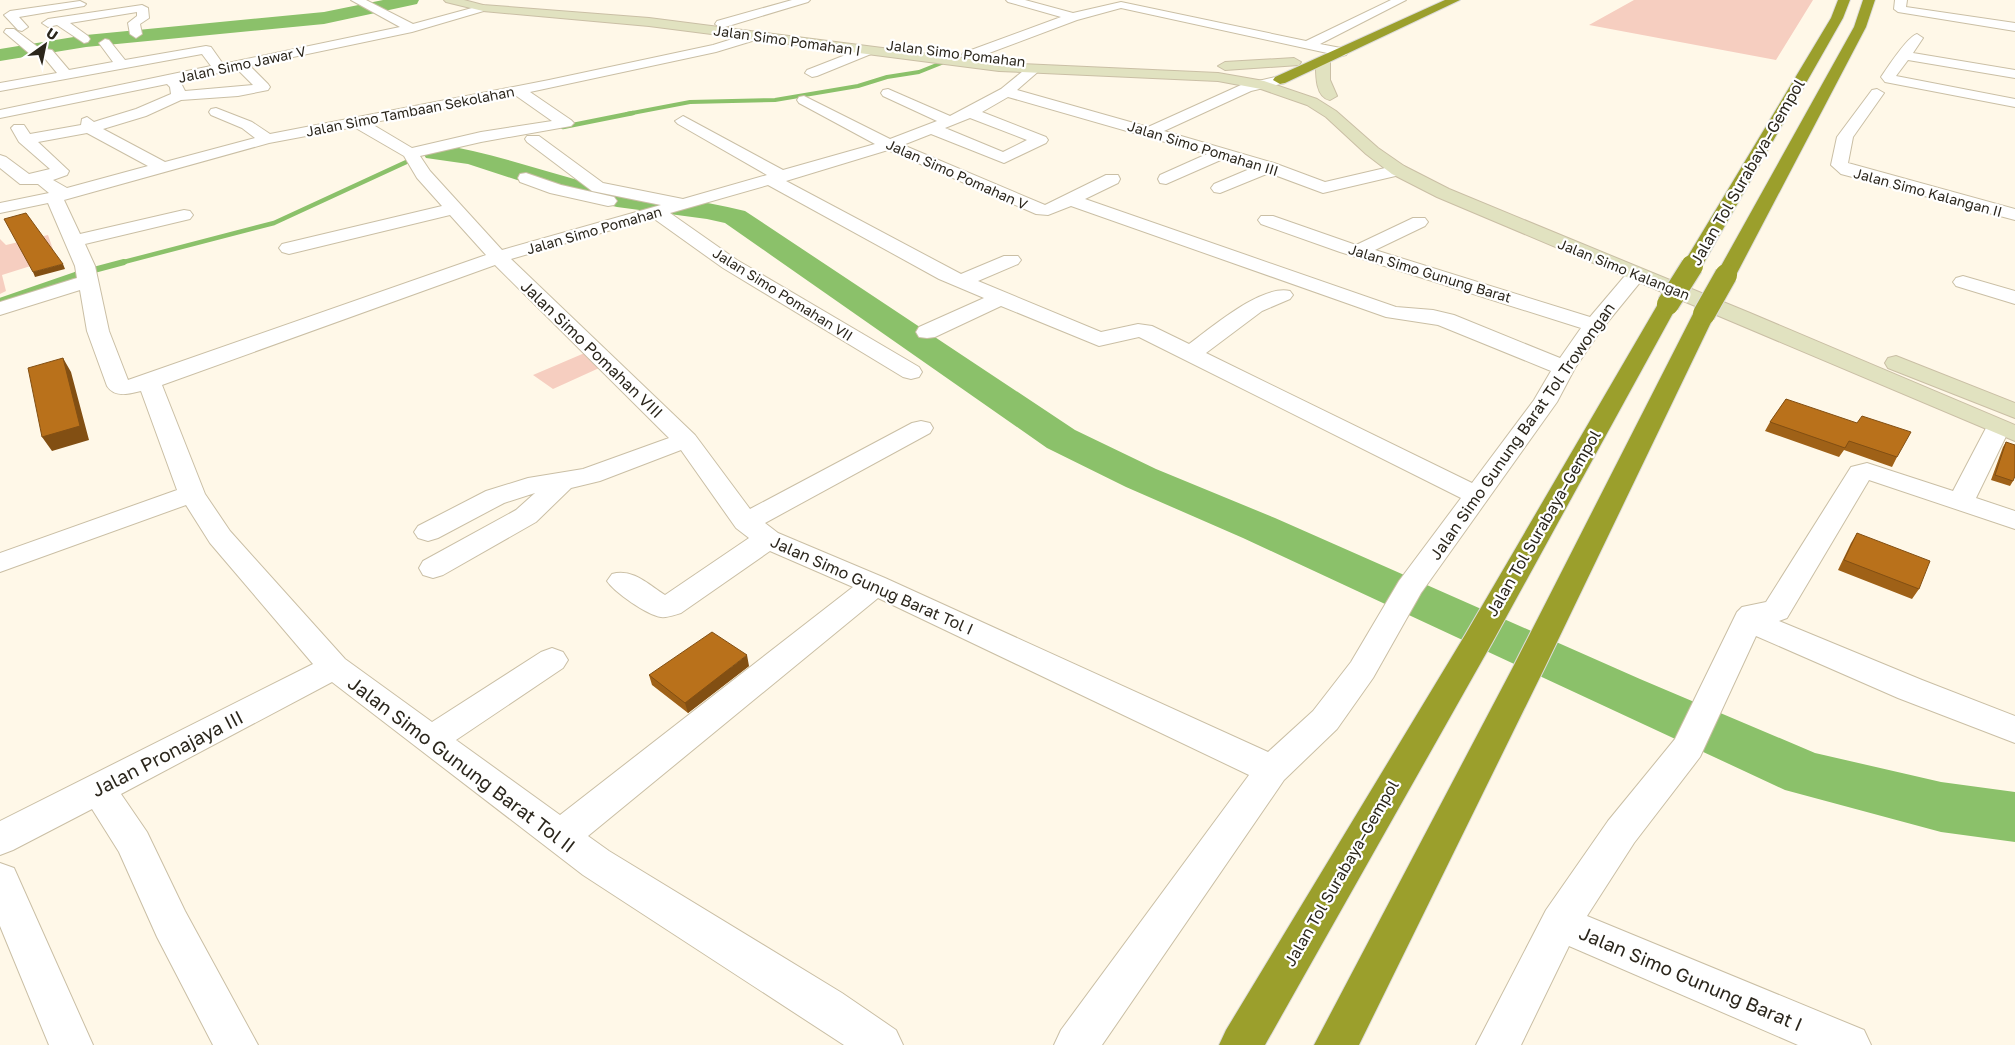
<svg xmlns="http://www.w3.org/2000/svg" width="2015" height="1045" font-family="'Golos Text',sans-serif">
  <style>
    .green { fill: #f6cec0 }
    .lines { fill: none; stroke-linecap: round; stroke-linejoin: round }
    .stream-far2 { stroke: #8bc16a; stroke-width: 4 }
    .stream-far1 { stroke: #8bc16a; stroke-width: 4.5 }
    .stream { stroke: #8bc16a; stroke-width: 6 }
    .river { fill: #8bc16a; fill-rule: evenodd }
    .minor-casing { stroke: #cabfa5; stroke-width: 2 }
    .secondary-casing { stroke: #cabfa5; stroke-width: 2 }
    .motorway-casing { stroke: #dddcdb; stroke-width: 2 }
    .minor { fill: #fff; fill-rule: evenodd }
    .secondary { fill: #e1e2c0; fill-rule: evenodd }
    .motorway { fill: #9b9f2c; fill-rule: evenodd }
    .motorway-bridge-casing { stroke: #dddcdb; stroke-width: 24; stroke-linecap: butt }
    .motorway-bridge { stroke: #9b9f2c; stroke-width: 22 }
    .wall { fill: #9f6117 }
    .shaded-wall { fill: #824f13 }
    .building { fill: #b9711b; stroke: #824f13 }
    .labels { text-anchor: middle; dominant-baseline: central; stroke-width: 4.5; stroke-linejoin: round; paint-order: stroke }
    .far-street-label { font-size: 14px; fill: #2b261c; stroke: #fff }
    .street-label { font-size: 16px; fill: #2b261c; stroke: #fff }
    .near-street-label { font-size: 19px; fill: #2b261c; stroke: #fff }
  </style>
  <rect width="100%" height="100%" fill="#fff8e8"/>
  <path class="green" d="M1634,0h179l-37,60 -187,-35z
    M48,235l8,23 -54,17 4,16 -6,3v-55l6,6z
    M587,352l21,12 -55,25 -20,-14z"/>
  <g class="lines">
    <path class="stream-far2" d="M627,114l63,-12 85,-2 83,-14 29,-9 32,-5 30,-12"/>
    <path class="stream-far1" d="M563,127l70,-14
      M120,263l154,-40 141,-65"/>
    <path class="stream" d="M0,301l75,-26 49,-13"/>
    <path class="river" d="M383,0h36l-2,4 -93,20 -238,23 -86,14v-12l86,-14 238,-23z
      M435,144c59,8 113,30 171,43 46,10 93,12 139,24l330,219 81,39 119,49 365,161 175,74 126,29 74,10v50l-74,-10 -156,-42 -542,-252 -117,-51 -79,-39 -322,-225 -18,-4 -90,-12 -66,-16 -83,-27 -42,-6 -4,-6 4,-6z"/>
    <g class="minor-casing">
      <path id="minor" d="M351,0h15l47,24 70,-19 6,3 -2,2 -75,22 -162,34 18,18 2,3 -2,3 -30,6 -57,4 -35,16 -43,13 62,33 90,-24 -13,-10 -31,-13 -2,-3 2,-3 5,-1 36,14 18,12 279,-54 164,-35 45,-14 4,1 2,3 -2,3 -46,14 -186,40 41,28 3,3 -3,3 -90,16 -61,14 10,15 72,79 159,-45 -69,-14 -65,-49 -2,-3 2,-3h12l64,47 80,16 84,-24 -89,-51 -3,-3 8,-5 100,54 92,-26 -76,-41 -2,-3 2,-3 5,-1 86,43 47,-18 -54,-25 -2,-3 2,-3 5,-1 62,27 51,-27 27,-22 5,-1 7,4 -23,20 131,37 93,-42 39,-9 5,1 2,3 -2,3 -34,8 -87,40 110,32 51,19 73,-17 6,1 2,4 -2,4 -81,19 -54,-20 -49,20 -6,-1 -3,-4 3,-4 38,-16 -29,-9 -57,25 -6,-1 -2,-4 2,-4 47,-21 -199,-57 -26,15 64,25 2,3 -2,3 -42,20 -73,-29 -28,11 142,60 61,-30h12l2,4 -2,4 -33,16 311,108 37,3 21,5 106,43 21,-30 -241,-76 -79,-28 -3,-4 3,-4h12l83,29 57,-27h12l3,4 -3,4 -50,24 215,67 39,-46h14l3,4 -44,54 -27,39 -18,34 -136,191 -48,85 -36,51 -53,51 -182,265h-48l7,-15 188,-255 -371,-177 -290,238 21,15 233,142 54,37 7,15h-59l-261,-170 -251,-193 -211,112 26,38 38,79 73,134h-45l-56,-108 -38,-85 -27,-43 -79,41 -13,5v-34l313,-157 -103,-121 -24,-38 -186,67v-19l177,-63 -36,-99c-12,3 -26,7 -34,-5l-20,-55 -7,-41 -80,25v-13l77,-24 -2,-12 -27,-63 -48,10v-10l49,-10 -11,-9h-18l-20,-16v-13l6,2 23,17 21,-5 -31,-27 -8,-14 3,-3h10l6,9 51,-9 1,-6 5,-2 7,5 6,-2 36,-11 35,-15 -1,-7 -3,-3 -167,34v-8l211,-44 -9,-12 -202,37v-8l57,-10 -14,-17 -13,-2 -26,-22 2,-3h8l25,19 13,2 17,20 44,-8 -14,-19 6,-4 4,1 16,20 81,-14 5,1 12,17 177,-37zM237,69l16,16 -68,6 -5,-10zM515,95l37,26 -71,11 -69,16 -42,-25zM970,118l57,22 -24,12 -58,-24zM354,127l50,29 13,22 25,28 -160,38 -3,4 3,4 7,2 161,-39 36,40 -358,125 -19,-49 -14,-65 -10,-22 105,-25 3,-4 -3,-4 -6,-1 -104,24 -16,-34 205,-57zM87,133l61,33 -81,22 -14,-8 14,-5 2,-4 -31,-29zM888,150l148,64 12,1 23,-9 315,111 52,8 113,46 -17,29 -62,83 -266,-130 56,-42 28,-12 3,-4 -3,-4c-28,-7 -79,37 -101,53l-37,-18 -14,-2 -37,8 -123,-51 40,-17 3,-4 -3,-4h-14l-43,18 -175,-93zM768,185l171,94 45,19 -65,29 -3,5 3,5 8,1 8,-1 66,-31 98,40 40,-9 322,161 -62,83 -48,81 -38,49 -45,41 -383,-174 -107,-45 -13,-10 165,-90 3,-5 -3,-5 -9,-2 -9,2 -162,86 -55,-74 -184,-176 142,-41 70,50 180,109 8,2 8,-2 3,-5 -3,-5 -182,-107 -67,-47zM495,265l174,173 -86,31 -55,9 -42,13 -68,35 -4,6 4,6 10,3 10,-3 66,-35 31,-10 -19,17 -93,51 -4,7 4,7 10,3 10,-3 93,-53 35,-34 29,-7 81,-31 55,78 13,10 -84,57c-17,-11 -33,-27 -53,-21l-5,7c7,11 40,34 54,36 6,1 13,-2 20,-4l89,-62 83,36 -293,228 -104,-75 107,-72 5,-8 -5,-8 -11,-4 -11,4 -109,70 -87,-63 -115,-128 -25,-37 -43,-109z
        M792,0h18l-2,2 -83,25 -4,1 -6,-4 2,-3z
        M1006,0h19l48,13 48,-11 185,39 85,-41h15l-86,44 26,5 2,3 -2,3 -5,1 -220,-48 -44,12 -104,39h-10l-2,-3 2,-3 98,-36 -53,-15z
        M1895,0h12l-1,7 109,16v8l-117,-19 -4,-3z
        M80,1l6,3 -2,2 -65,11 9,10 -6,4 -4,-1 -14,-15 6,-4z
        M142,5l6,3 1,10 -9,6 2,10 -6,4 -6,-4 -2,-11 9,-7v-4l-67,11 18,13 2,3 -2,3 -4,1 -27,-18 -9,2 -6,-4 6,-4z
        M1917,34l6,4 -10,15 102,17v8l-107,-18 -12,16 119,23v8l-130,-25 -4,-5c7,-10 26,-40 36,-43z
        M866,47l5,1 1,3 -1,3 -54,22 -5,1 -7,-4 2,-3z
        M1877,89l7,4 -31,44 -5,26 167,46v11l-174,-46 -10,-9 6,-28 35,-47z
        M526,173l35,12 53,12 3,4 -3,4 -6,1 -58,-13 -30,-11 -2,-4 2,-4z
        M1963,276l52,15v13l-59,-18 -3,-4 3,-4z
        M1998,421l9,2 3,5 -34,70 39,13v18l-146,-49 -82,138 -8,3 143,59 93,36v27l-117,-45 -142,-62 -56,121 -66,86 -47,73 277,114 7,15h-73l-229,-99 -48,99h-45l70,-135 62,-89 67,-82 62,-127 5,-5 24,-5 85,-135 16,-4 86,28 33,-63 3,-5z
        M0,863l14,5 79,177h-44l-49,-119z"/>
    </g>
    <g class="secondary-casing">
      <path id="secondary" d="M444,0h20l19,5 166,13 350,45 219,10 46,8 53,18 19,12 42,37 26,18 45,23 301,124 265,112v16l-578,-244 -45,-23 -26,-20 -40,-37 -19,-12 -46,-16 -43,-8 -219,-10 -350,-45 -166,-15 -37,-9z
        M1294,58l7,4 -2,3 -74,5 -7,-4 7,-4z
        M1323,58l7,4v18l7,16 -7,4c-15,-3 -14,-26 -14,-38z
        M1896,356l119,47v15l-127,-50 -3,-5 3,-5z"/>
    </g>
    <g class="motorway-casing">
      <path id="motorway" d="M1445,0h15l-175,83 -5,1 -7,-4 2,-3z
        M1838,0h12l-7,18 -141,248 -3,4h-14l-3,-4 149,-248z
        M1863,0h12l-9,27 -130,248 -3,4h-14l-3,-4 138,-248z
        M1668,298l7,2 3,4 -186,339 -227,402h-46l7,-15 239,-395 193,-331 3,-4z
        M1704,308l7,2 4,4 -170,353 -186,378h-45l199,-378 180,-353 4,-4z"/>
    </g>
    <use href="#minor" class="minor"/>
    <use href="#secondary" class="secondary"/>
    <use href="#motorway" class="motorway"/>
    <g class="motorway-bridge-casing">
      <path id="motorway-bridge" d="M1668,304l24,-38
        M1704,314l22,-39"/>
    </g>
    <use href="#motorway-bridge" class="motorway-bridge"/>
  </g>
  <path class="wall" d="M1786,399l111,58 -5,10 -48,-17 -5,7 -74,-26 5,-9z
    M2006,442l7,39 -3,5 -19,-6 12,-33z
    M1857,533l62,56 -7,10 -74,-29 13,-27z
    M749,666l-61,47 -36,-28 -3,-10z"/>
  <path class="shaded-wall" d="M63,264l2,5 -30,8 -2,-5z
    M63,358l8,14 18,68 -37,11 -10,-14z
    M747,655l2,11 -61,47 -3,-10z"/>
  <path class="building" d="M26,213l37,51 -30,8 -29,-53z
    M63,358l17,68 -38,11 -14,-69z
    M1786,399l71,24 5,-7 49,16 -14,25 -48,-16 -4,7 -75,-26z
    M2006,442l9,3v31l-2,5 -18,-6z
    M1857,533l73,28 -11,28 -75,-29z
    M712,632l35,23 -62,48 -36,-28z"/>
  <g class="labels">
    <g class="far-street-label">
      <text transform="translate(787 40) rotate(8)">Jalan Simo Pomahan I</text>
      <text transform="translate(956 53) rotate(7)">Jalan Simo Pomahan</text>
      <text transform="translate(242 64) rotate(-12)">Jalan Simo Jawar V</text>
      <text transform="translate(410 111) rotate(-11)">Jalan Simo Tambaan Sekolahan</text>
      <text transform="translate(1203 148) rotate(17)">Jalan Simo Pomahan III</text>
      <text transform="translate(957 174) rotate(24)">Jalan Simo Pomahan V</text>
      <text transform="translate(1928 192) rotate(15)">Jalan Simo Kalangan II</text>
      <text transform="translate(594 230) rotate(-16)">Jalan Simo Pomahan</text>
      <text transform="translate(1624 269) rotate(22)">Jalan Simo Kalangan</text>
      <text transform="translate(1430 273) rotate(17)">Jalan Simo Gunung Barat</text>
      <text transform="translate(783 294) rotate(32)">Jalan Simo Pomahan VII</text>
    </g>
    <g class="street-label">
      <text transform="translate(1747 172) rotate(-60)">Jalan Tol Surabaya–Gempol</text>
      <text transform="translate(592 349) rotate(44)">Jalan Simo Pomahan VIII</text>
      <text transform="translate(1522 431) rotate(-55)">Jalan Simo Gunung Barat Tol Trowongan</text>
      <text transform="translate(1543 523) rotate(-60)">Jalan Tol Surabaya–Gempol</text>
      <text transform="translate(872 585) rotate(24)">Jalan Simo Gunug Barat Tol I</text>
      <text transform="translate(1341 873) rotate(-60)">Jalan Tol Surabaya–Gempol</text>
    </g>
    <g class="near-street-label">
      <text transform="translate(167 753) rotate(-27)">Jalan Pronajaya III</text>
      <text transform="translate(462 764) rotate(37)">Jalan Simo Gunung Barat Tol II</text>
      <text transform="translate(1691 978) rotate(23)">Jalan Simo Gunung Barat I</text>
    </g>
  </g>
  <g transform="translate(45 45) rotate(33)" stroke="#ffffff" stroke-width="4" paint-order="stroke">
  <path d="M0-4L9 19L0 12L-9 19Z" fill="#2b261c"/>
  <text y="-8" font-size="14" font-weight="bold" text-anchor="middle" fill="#2b261c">U</text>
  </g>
</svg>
